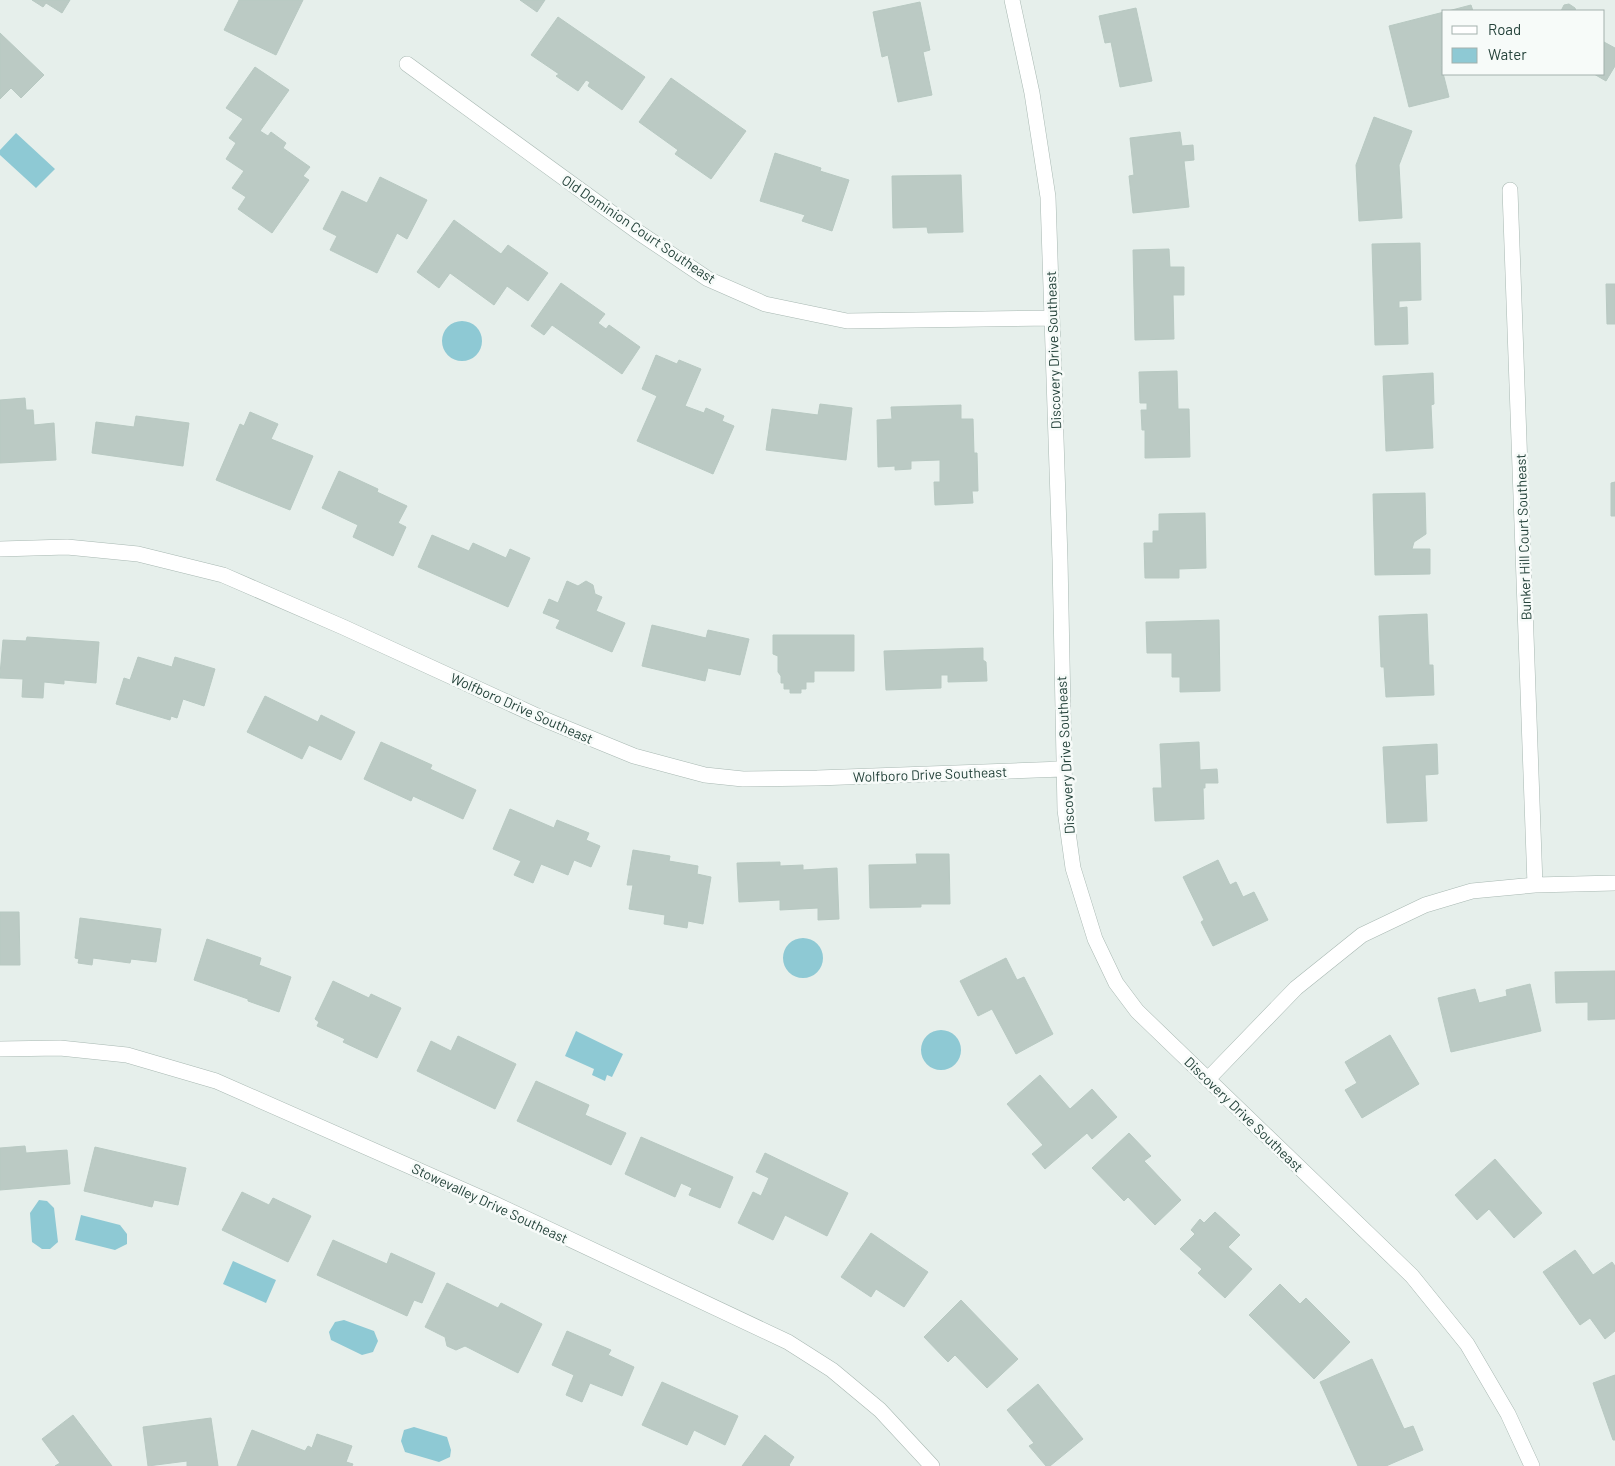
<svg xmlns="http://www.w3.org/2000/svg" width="1615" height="1466" font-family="Barlow,sans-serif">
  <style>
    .water { fill: #8ec9d4 }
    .building { fill: #bbcac4; stroke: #b8c9c2 }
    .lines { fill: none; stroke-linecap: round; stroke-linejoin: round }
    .street-casing { stroke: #a8b8b2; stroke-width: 16 }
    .street { stroke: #fff; stroke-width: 15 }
    .labels { text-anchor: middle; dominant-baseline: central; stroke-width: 5; stroke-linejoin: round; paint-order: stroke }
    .street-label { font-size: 14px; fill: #24423a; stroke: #f7fbf9 }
  </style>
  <rect width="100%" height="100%" fill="#e6efeb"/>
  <path class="water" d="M16,133l39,36 -19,19 -36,-33v-5z
    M442 341a20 20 0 1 1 40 0a20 20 0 1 1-40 0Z
    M783 958a20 20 0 1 1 40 0a20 20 0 1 1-40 0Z
    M921 1050a20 20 0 1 1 40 0a20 20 0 1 1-40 0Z
    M576,1031l47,23 -11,23 -5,-2 -2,6 -13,-6 2,-6 -29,-13z
    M39,1200l8,1 7,7 4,34 -8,7h-8l-10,-7 -2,-29z
    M81,1215l39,10 7,9v10l-12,6 -40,-10z
    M233,1261l43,19 -10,23 -43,-19z
    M344,1320l30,11 4,10 -5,11 -11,3 -31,-15 -2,-8 6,-10z
    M414,1427l33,10 4,13 -1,7 -11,5 -34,-10 -4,-11 3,-11z"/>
  <path class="building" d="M32,0h38l-8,13 -16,-10 -3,4z
    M239,0h64l-27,55 -52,-25z
    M520,0h25l-8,12z
    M920,2l10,48 -7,2 9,43 -34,7 -10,-47 -6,2 -9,-45z
    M1569,4l6,4 1,3h-15l3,-6z
    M1471,5l2,6h-25z
    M1136,8l16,73 -32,6 -9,-45 -6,1 -6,-27z
    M1444,12v52l-3,1 8,32 -40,10 -20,-81z
    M558,17l87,60 -23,33 -34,-24 2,-4 -4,-2 -8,11 -22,-15 3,-2 -28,-19z
    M0,33l44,42 -23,23 -10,-10 -11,11z
    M1604,42l11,6v18l-9,15 -12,-7h10z
    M255,67l34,23 -29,41 8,5 3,-4 15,11 -3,5 27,19 -7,9 6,4 -37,53 -34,-24 8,-12 -14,-9 12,-17 -18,-12 10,-16 -7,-5 14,-19 -17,-11z
    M671,78l75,53 -35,48 -36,-25 3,-4 -39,-28z
    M1374,117l38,14 -13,34 3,53 -43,3 -3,-56z
    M1180,132l2,14 11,-1 1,15 -10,1 5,46 -56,6 -4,-37 5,-1 -4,-37z
    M775,153l46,15 -1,3 29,9 -17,51 -30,-10 3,-6 -45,-14z
    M961,175l2,57 -35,1 -1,-6 -34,1 -1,-52z
    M380,177l47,23 -20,39 -10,-6 -20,40 -47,-23 7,-14 -14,-7 19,-38 25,12z
    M454,220l47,34 7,-9 40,28 -20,28 -21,-15 -13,19 -44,-32 -11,15 -22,-16z
    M1420,243l1,57 -22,1v7l8,-1 1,37 -33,1 -3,-101z
    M1169,249l1,18h14v28h-11l1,44 -39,1 -2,-90z
    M561,283l44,31 -7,9 8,6 3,-4 31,22 -18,27 -70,-49 -8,10 -13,-9z
    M1606,284h9v40h-8z
    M656,355l21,9 2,-4 22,9 -16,37 19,7 2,-5 18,8 -2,5 12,5 -21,48 -76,-33 20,-45 -15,-7z
    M1177,371l1,38h11l1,48 -45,1v-28h-3l-1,-20h6v-7h-7l-1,-31z
    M1433,373l1,31 -3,1 2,43 -47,3 -3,-75z
    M25,398l1,12h7l1,15 20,-2 2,37 -56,3v-63z
    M820,404l32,4 -6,52 -80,-10 6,-41 46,6z
    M961,405v14h12l1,34h3l1,38h-6l1,12 -38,2 -1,-23h6v-22l-29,1v8l-16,1v-4l-17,1 -1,-47 15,-1 -1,-12z
    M250,412l28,12 -7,15 42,17 -23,54 -74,-30 24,-56 4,2z
    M136,416l53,7 -6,43 -91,-13 4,-31 38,5z
    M339,471l39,18 -1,3 30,14 -9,17 8,4 -13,29 -40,-19 5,-12 -36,-17z
    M1615,482v34h-4v-33z
    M1425,493l1,41 -12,8 -2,7h18v25l-55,1 -2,-81z
    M1205,513l1,55 -27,1v9h-34l-1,-35h9v-12h6v-17z
    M432,535l37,16 4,-8 33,15 4,-9 20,9 -22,49 -90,-40z
    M567,581l11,5 8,-5 7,4 2,9 7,3 -6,14 29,12 -13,29 -56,-24 4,-8 -17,-7 6,-14 9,4z
    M1427,614l2,51h4l1,30 -48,2 -2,-30h-3l-2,-51z
    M1219,620l1,71 -40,1v-15h-8v-24h-25l-1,-31z
    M652,625l54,13 2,-8 41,9 -9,36 -32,-7 -3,13 -63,-15z
    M773,635h81v36h-40v11h-8v7h-5v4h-11v-4h-6v-6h-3v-7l-3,-4v-16l-5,-2z
    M27,637l72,5 -3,41 -32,-3v4l-20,-2 -1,16 -21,-1 1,-18 -23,-1v-4l3,-34 23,1z
    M983,648v12l3,2 1,19 -39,1v-7h-7v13l-55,2 -2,-39z
    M138,657l34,10 3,-10 40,12 -11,37 -21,-7 -6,19 -6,-2 -1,4 -54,-16 8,-26 6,2z
    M265,696l53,26 3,-7 34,17 -14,28 -32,-15 -7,14 -55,-27z
    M381,742l51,23 -2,4 46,21 -13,29 -50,-23 -2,5 -47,-22z
    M1199,742l1,28 17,-1 1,14h-13v5h-2l1,31 -49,2 -2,-33h9l-2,-44z
    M1437,744l1,30 -13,1 2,46 -40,2 -4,-76z
    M510,809l44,19 3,-8 32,13 -3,7 14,6 -9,21 -17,-7 -6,15 -27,-11 -8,19 -19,-8 7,-14 -28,-12z
    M633,850l37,6 -1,5 29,5 -1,8 14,3 -8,47 -15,-3 -1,7 -23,-4 1,-9 -36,-6 4,-24h-6z
    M916,854h33l1,50h-29v3l-51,1 -1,-43 48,-1z
    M1218,860l12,25 6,-3 7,15 11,-5 14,28 -55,26 -12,-24 3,-2 -21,-43z
    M780,862v4l23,-1v5l34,-2 2,51 -21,1v-12l-38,2v-10l-41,2 -2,-39z
    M0,912h19l1,53h-20z
    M80,918l81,11 -5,33 -25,-3 -1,4 -37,-5 -1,7 -14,-2 1,-4 -4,-1z
    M207,939l54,19 -2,7 32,12 -12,35 -31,-11v-2l-54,-19z
    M1006,958l11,22 7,-3 29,57 -37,20 -24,-45 -14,7 -18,-35z
    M1615,971v48l-27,1v-18l-32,1 -1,-31z
    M333,981l36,17 2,-4 30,14 -24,50 -34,-16 2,-3 -28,-13 2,-4 -4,-3z
    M1530,984l11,47 -90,21 -13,-54 37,-9 4,14 28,-7 -1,-6z
    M1390,1035l29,49 -57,34 -17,-28 12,-7 -12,-21z
    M458,1036l58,28 -21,45 -78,-38 14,-30 20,10z
    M1040,1075l30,34 22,-20 25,28 -25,22 -5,-6 -42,36 -13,-15 11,-9 -36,-41z
    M536,1081l53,24 -4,10 41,18 -15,32 -94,-44z
    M1129,1133l22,23 -7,5 37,39 -26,25 -27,-28 -4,4 -32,-33z
    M641,1137l92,40 -13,31 -31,-13 3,-7 -11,-5 -6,14 -50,-23z
    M25,1146l1,7 41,-3 3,34 -70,6v-42z
    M95,1147l91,21 -8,37 -24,-5 -2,7 -68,-16z
    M765,1153l83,40 -21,43 -42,-21 -12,25 -35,-17 15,-31 8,4 8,-18 -13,-6z
    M1495,1159l47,54 -28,25 -25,-29 -12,11 -22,-25z
    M242,1192l27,13 4,-7 38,18 -23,46 -66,-32z
    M1215,1212l25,23 -12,12 24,22 -27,29 -27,-25 4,-4 -22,-20 15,-15 -4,-4 9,-11 4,4z
    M871,1233l57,39 -24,35 -28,-18 -5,8 -30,-20z
    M333,1240l54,24 4,-11 44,20 -13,30 -8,-3 -7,16 -90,-41z
    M1575,1250l18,25 19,-13 3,4v65l-10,8 -15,-21 -10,7 -37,-53z
    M447,1283l51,25 3,-5 41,21 -24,49 -53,-27 -9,4 -9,-4 -2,-9 -20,-10z
    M1280,1284l20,20 6,-6 44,44 -36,37 -65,-64z
    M961,1300l57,59 -31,29 -32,-33 -7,7 -24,-25z
    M567,1331l44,19 -3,5 26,12 -12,29 -32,-13 -8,19 -16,-7 8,-20 -22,-10z
    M1372,1359l32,70 9,-3 10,24 -37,16h-28l-38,-84z
    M1615,1375v65h-2l-20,-57z
    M662,1382l76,34 -13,29 -31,-15 -7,15 -45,-20z
    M1038,1384l45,55 -33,27h-4l-17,-20 5,-3 -27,-33z
    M73,1415l39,51h-57l5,-3 -18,-24z
    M211,1418l7,48h-31v-5l-39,5 -5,-39z
    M252,1430l53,21 3,-5 4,2 5,-14 35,12 -6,16 7,2 -1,2h-115z
    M765,1435l29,22 -5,8 1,1h-48z"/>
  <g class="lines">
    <g class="street-casing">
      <path id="street" d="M1012,0l20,93 16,104 12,362 5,251 8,58 22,71 21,44 21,28 275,265 55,68 41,70 24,52
        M407,64l231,168 70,47 57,25 82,17 205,-3
        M1510,190l25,695
        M0,549l67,-2 71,7 85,21 120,52 203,93 88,36 71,19 38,4 74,-1 246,-9
        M0,1049l60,-1 67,7 89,26 277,122 295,139 44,28 48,40 52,56
        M1208,1079l88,-91 66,-53 63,-30 47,-14 63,-6 80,-2"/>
    </g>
    <use href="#street" class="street"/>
  </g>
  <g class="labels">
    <g class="street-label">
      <text transform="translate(639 229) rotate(34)">Old Dominion Court Southeast</text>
      <text transform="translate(1053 350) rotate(-92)">Discovery Drive Southeast</text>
      <text transform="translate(1523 537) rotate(-92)">Bunker Hill Court Southeast</text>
      <text transform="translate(522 708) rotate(24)">Wolfboro Drive Southeast</text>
      <text transform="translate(1065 755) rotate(-93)">Discovery Drive Southeast</text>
      <text transform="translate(930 774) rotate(-2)">Wolfboro Drive Southeast</text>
      <text transform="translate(1244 1114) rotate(44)">Discovery Drive Southeast</text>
      <text transform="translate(490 1203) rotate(25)">Stowevalley Drive Southeast</text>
    </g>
  </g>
  <rect x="1442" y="10" width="162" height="65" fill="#f7fbf9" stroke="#a3b1ad"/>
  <rect x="1452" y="26" width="25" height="8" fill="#ffffff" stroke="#a3b1ad"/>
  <text x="1488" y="35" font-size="15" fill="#24423a">Road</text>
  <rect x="1452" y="48" width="25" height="15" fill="#8ec9d4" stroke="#a3b1ad"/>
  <text x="1488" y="60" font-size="15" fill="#24423a">Water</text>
</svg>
